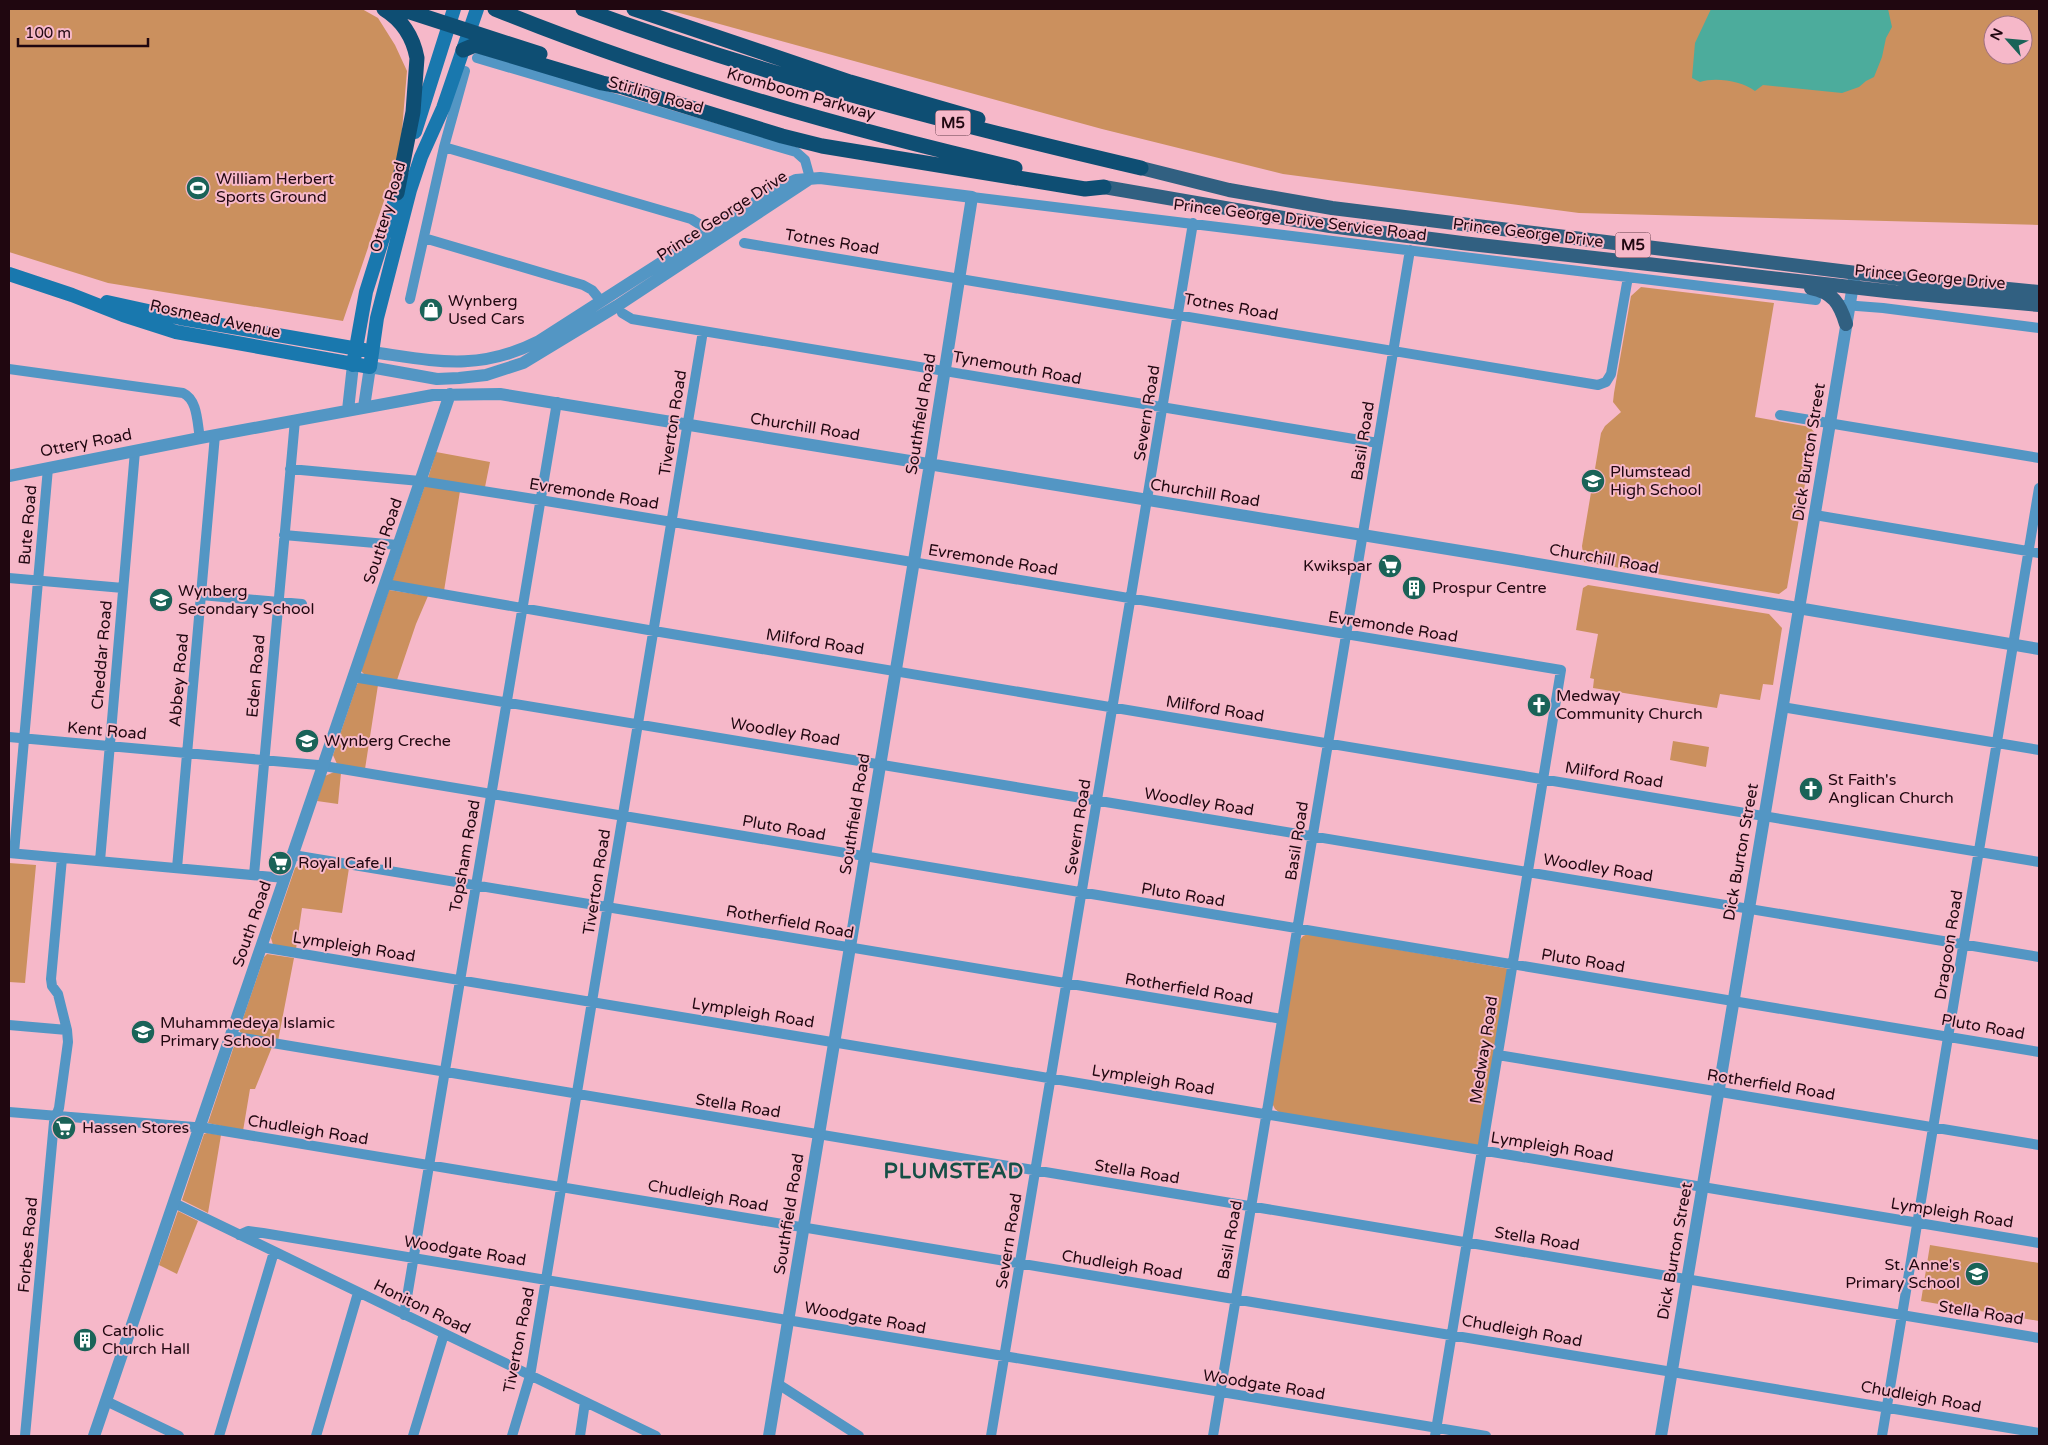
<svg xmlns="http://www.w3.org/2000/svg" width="2048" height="1445" font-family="'Varela Round',sans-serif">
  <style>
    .green { fill: #cb905e; fill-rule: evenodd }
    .water { fill: #4cac9c }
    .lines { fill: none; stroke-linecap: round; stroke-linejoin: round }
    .minor { stroke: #5396c4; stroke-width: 10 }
    .tertiary { stroke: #5396c4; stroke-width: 12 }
    .secondary { stroke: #1978ae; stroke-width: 14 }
    .primary { stroke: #316081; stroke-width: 14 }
    .motorway { stroke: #0e4e73; stroke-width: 15 }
    .labels { text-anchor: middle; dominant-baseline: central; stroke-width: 4; stroke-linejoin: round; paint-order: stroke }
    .shield { fill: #f6b8c9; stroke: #603c48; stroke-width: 1 }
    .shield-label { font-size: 15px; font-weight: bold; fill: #200710 }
    .street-label { font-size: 16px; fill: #200710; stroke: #f6b8c9 }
    .poi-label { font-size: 16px; fill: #200710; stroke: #f6b8c9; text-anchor: start }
    .district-label { font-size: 21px; font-weight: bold; letter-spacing: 1px; fill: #164f46; stroke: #f6b8c9 }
  </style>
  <rect width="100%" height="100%" fill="#f6b8c9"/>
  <path class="green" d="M9,9h353l16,9 17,27 12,26 -7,83 -57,167 -235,-38 -99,-31z
    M665,9h1374v216l-460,-12 -296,-39 -181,-45zM1993,25h30v30h-30z
    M1641,287l133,16 -19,114 55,10 4,5 -27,156 -8,6 -195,-32 -2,-16 19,-113 4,-7 16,-14 -8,-10 1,-9 17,-97z
    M436,452l54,10 -5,25 -57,-9z
    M425,485l35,6 -16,100 -52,-10z
    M1588,585l181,29 13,14 -9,57 -10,-1 -3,16 -40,-6 -3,14 -124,-20 1,-9 -4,-1 8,-44 -22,-4 7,-42z
    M389,590l39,6 -12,28 -19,56 -32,-5 -4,-4z
    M360,682l18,3 -13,84 -28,-5 -4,-9 24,-71z
    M1673,741l36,6 -3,20 -36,-7z
    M334,772l7,1 -3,31 -21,-3 8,-25z
    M303,860l46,8 -7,45 -40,-5 -6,41 -23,-4 -2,-7 24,-70 7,-5z
    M9,863l27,2 -11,118 -16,-1z
    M1308,934l202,35 -29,177 -201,-33 -5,-4 -3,-6 27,-162 4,-5z
    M267,954l27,4 -16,83 -37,-8 -2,-3 25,-73z
    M238,1042l34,5 -17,42h-5l-7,42 -35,-8 27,-80z
    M207,1133l14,2 -13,78 -26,-13 22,-66z
    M178,1211l20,10 -21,53 -18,-9z
    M1930,1245l109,18v58l-118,-20z"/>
  <path class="water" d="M1711,9h177l4,18 -6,11 -4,19 -8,20 -8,4 -7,6 -17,6 -79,-8 -8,6c-13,-10 -39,-14 -55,-9l-8,-4 3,-35z"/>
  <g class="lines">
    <path class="minor" d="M477,58l319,94 9,8 5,18
      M444,147l247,72 8,5 8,9
      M972,197l844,103
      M424,238l159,47 9,5 9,11
      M744,243l854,142 8,-3 5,-8 17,-97
      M410,299l34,-152 21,-76
      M1844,305l39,3 156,20
      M622,313l10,6 71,12 675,112
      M9,369l174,24c15,7 14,30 17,45
      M1780,415l259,43
      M290,469l130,12 120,19 1021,170 -126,766
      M1815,515l224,38
      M284,535l114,10
      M9,578l114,10
      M385,584l269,47 1385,231
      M201,595l101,9
      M353,677l1686,280
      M1782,707l257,43
      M9,737l309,28 1721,287
      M9,853l276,25
      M14,853l34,-385
      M293,855l989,164
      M100,861l35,-410
      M177,868l38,-433
      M254,875l41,-455
      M261,947l1778,296
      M9,1025l58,5
      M231,1036l1808,302
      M1498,1055l541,90
      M9,1112l197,16 1833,305
      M174,1203l482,233
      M239,1235l9,-4 15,2 1223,203
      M404,1315l153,-913
      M778,1384l81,52
      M106,1401l73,35
      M25,1436l29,-314 5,-14 9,-66 -1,-12 -9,-36 -6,-8 -1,-7 11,-121
      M219,1436l55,-184
      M316,1436l42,-143
      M413,1436l31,-102
      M512,1436l18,-60 173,-1045
      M580,1436l5,-34
      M991,1436l202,-1213
      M1213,1436l197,-1186
      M1882,1436l157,-948"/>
    <path class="tertiary" d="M372,352c64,9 106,20 167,-11l234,-150 23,-11 24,-2 152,19 -42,267 -161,972
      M364,407l6,-40 67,12 22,-1 27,-3 37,-12 94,-57 191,-126
      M348,410l5,-45
      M9,476l191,-38 233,-43 67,-1 1003,164 536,91
      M94,1436l356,-1042
      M1661,1436l194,-1163"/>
    <path class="secondary" d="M415,132l39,-123
      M9,274l63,21 51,20 53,17 194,35 7,-49 33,-128 11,-33 22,-49 34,-99
      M107,302l73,16 184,32
      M353,365l13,-73 34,-108"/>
    <path class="primary" d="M1141,168l88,22 103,18 565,70 142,14
      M1104,187l226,39 132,17 433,49 144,13
      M1811,288c22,4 29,16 35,36"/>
    <path class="motorway" d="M384,9c18,11 29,28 33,49l-4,54 -16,81
      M401,9l139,45
      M495,9c167,68 343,118 520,159
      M583,9c182,67 369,115 558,159
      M634,9l216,73 128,37
      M463,50l12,-5 127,38 21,4 159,49 40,10 263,43 19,-2"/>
  </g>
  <defs>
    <g id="stadium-disc" transform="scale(1.25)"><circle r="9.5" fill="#1a6358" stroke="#f6b8c9"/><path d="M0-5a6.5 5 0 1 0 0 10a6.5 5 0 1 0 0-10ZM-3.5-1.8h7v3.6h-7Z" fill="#fff"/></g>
    <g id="shop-disc" transform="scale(1.25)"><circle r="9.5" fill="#1a6358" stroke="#f6b8c9"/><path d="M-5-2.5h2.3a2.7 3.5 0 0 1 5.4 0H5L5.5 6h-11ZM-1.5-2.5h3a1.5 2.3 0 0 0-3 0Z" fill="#fff"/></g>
    <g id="school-disc" transform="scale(1.25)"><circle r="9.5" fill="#1a6358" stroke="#f6b8c9"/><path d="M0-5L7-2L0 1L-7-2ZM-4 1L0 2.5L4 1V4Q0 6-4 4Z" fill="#fff"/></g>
    <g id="supermarket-disc" transform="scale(1.25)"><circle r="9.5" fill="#1a6358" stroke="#f6b8c9"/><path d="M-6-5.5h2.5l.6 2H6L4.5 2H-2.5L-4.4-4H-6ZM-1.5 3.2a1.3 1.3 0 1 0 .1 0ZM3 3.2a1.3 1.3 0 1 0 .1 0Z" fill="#fff"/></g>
    <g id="building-disc" transform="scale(1.25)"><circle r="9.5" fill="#1a6358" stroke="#f6b8c9"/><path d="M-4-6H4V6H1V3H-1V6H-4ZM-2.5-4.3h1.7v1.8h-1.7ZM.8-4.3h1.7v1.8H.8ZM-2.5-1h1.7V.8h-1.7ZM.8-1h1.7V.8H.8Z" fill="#fff"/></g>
    <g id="church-disc" transform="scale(1.25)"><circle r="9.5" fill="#1a6358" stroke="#f6b8c9"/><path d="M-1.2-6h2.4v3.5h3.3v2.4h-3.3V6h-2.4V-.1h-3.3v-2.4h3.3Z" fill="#fff"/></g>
  </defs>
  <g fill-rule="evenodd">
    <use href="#stadium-disc" x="198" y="188"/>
    <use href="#shop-disc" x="431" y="310"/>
    <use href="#school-disc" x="1593" y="481"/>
    <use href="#supermarket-disc" x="1390" y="566"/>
    <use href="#building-disc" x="1414" y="588"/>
    <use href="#school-disc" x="161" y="600"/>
    <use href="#church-disc" x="1539" y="705"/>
    <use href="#school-disc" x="307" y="741"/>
    <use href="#church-disc" x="1811" y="789"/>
    <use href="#supermarket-disc" x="280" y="863"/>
    <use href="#school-disc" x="143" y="1032"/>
    <use href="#supermarket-disc" x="64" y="1128"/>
    <use href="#school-disc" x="1977" y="1274"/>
    <use href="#building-disc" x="85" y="1340"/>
  </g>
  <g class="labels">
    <g class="shield">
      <rect x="935.5" y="110.5" width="35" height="25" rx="4"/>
      <rect x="1615.5" y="232.5" width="35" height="25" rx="4"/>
    </g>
    <g class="shield-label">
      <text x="953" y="123">M5</text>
      <text x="1633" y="245">M5</text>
    </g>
    <g class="street-label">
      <text transform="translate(801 94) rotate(16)">Kromboom Parkway</text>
      <text transform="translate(656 95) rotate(16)">Stirling Road</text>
      <text transform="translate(388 207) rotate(-74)">Ottery Road</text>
      <text transform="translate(722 216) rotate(-33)">Prince George Drive</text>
      <text transform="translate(1300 220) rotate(7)">Prince George Drive Service Road</text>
      <text transform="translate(1528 233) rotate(7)">Prince George Drive</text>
      <text transform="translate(832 242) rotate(9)">Totnes Road</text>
      <text transform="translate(1930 277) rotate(5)">Prince George Drive</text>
      <text transform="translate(1231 307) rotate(10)">Totnes Road</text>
      <text transform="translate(215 319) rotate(12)">Rosmead Avenue</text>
      <text transform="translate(1017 368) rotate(10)">Tynemouth Road</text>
      <text transform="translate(1147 413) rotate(-81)">Severn Road</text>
      <text transform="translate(921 414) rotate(-81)">Southfield Road</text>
      <text transform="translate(673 423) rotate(-81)">Tiverton Road</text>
      <text transform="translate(805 427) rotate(9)">Churchill Road</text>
      <text transform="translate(1363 441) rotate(-81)">Basil Road</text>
      <text transform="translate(86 443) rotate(-11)">Ottery Road</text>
      <text transform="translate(1809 452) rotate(-81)">Dick Burton Street</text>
      <text transform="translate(1205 493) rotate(9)">Churchill Road</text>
      <text transform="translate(594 494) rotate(9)">Evremonde Road</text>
      <text transform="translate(28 525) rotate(-85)">Bute Road</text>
      <text transform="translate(383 541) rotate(-71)">South Road</text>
      <text transform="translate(1604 559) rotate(10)">Churchill Road</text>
      <text transform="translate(993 560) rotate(9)">Evremonde Road</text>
      <text transform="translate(1393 627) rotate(9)">Evremonde Road</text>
      <text transform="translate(815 642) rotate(9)">Milford Road</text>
      <text transform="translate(102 655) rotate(-85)">Cheddar Road</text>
      <text transform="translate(256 676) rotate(-85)">Eden Road</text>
      <text transform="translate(179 680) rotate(-85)">Abbey Road</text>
      <text transform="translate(1215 709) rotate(9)">Milford Road</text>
      <text transform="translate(107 731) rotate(5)">Kent Road</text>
      <text transform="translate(785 732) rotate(9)">Woodley Road</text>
      <text transform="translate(1614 775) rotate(9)">Milford Road</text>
      <text transform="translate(1199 802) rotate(9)">Woodley Road</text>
      <text transform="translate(855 814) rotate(-81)">Southfield Road</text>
      <text transform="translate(1078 827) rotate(-81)">Severn Road</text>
      <text transform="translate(784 828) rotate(10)">Pluto Road</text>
      <text transform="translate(1297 841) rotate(-81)">Basil Road</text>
      <text transform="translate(1741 852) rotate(-80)">Dick Burton Street</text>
      <text transform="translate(465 856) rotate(-80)">Topsham Road</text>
      <text transform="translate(1598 868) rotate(9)">Woodley Road</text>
      <text transform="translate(597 882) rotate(-81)">Tiverton Road</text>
      <text transform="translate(1183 895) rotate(9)">Pluto Road</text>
      <text transform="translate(790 922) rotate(10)">Rotherfield Road</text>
      <text transform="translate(252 924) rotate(-71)">South Road</text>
      <text transform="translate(1949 945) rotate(-81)">Dragoon Road</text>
      <text transform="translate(354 947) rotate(9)">Lympleigh Road</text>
      <text transform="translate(1583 961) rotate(9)">Pluto Road</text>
      <text transform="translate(1189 989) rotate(9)">Rotherfield Road</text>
      <text transform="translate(753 1013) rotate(9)">Lympleigh Road</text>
      <text transform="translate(1983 1027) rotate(10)">Pluto Road</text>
      <text transform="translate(1484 1050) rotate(-81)">Medway Road</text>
      <text transform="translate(1153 1080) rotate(9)">Lympleigh Road</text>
      <text transform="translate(1771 1085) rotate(9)">Rotherfield Road</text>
      <text transform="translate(738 1106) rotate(9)">Stella Road</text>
      <text transform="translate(308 1130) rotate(9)">Chudleigh Road</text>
      <text transform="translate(1552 1147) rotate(9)">Lympleigh Road</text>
      <text transform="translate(1137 1172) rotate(9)">Stella Road</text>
      <text transform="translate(708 1196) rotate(10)">Chudleigh Road</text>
      <text transform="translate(1952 1213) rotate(9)">Lympleigh Road</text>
      <text transform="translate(789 1214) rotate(-81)">Southfield Road</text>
      <text transform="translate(1537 1239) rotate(9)">Stella Road</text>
      <text transform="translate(1230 1240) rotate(-80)">Basil Road</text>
      <text transform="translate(1009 1241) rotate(-81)">Severn Road</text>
      <text transform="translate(28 1245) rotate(-85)">Forbes Road</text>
      <text transform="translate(465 1251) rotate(9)">Woodgate Road</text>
      <text transform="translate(1675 1251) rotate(-80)">Dick Burton Street</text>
      <text transform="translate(1122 1265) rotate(9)">Chudleigh Road</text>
      <text transform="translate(422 1307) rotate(26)">Honiton Road</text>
      <text transform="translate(1981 1313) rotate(9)">Stella Road</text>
      <text transform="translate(865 1318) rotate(10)">Woodgate Road</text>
      <text transform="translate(1522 1331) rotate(10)">Chudleigh Road</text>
      <text transform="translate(519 1340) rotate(-79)">Tiverton Road</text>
      <text transform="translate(1264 1385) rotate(9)">Woodgate Road</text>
      <text transform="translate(1921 1397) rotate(10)">Chudleigh Road</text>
    </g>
    <g class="poi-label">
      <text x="216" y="179">William Herbert<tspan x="216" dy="18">Sports Ground</tspan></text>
      <text x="448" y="301">Wynberg<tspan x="448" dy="18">Used Cars</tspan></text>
      <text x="1610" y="472">Plumstead<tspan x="1610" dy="18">High School</tspan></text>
      <text x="1372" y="566" text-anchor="end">Kwikspar</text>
      <text x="1432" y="588">Prospur Centre</text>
      <text x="178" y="591">Wynberg<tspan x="178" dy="18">Secondary School</tspan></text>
      <text x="1556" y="696">Medway<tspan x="1556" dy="18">Community Church</tspan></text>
      <text x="324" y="741">Wynberg Creche</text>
      <text x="1828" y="780">St Faith's<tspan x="1828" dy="18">Anglican Church</tspan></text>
      <text x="298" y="863">Royal Cafe II</text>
      <text x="160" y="1023">Muhammedeya Islamic<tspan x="160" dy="18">Primary School</tspan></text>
      <text x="82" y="1128">Hassen Stores</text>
      <text x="1960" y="1265" text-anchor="end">St. Anne's<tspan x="1960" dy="18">Primary School</tspan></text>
      <text x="102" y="1331">Catholic<tspan x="102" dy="18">Church Hall</tspan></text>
    </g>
    <g class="district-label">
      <text x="954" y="1171">PLUMSTEAD</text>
    </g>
  </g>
  <rect width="2048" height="1445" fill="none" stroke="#200710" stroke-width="20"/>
  <g transform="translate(2008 40) rotate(297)"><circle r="24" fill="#f6b8c9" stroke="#a0717f"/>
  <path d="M0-4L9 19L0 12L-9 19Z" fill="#1a6358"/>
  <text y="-8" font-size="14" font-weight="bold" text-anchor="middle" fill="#200710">N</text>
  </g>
  <path d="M18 38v8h130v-8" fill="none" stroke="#200710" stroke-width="2.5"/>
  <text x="25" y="38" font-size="15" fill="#200710" stroke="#f6b8c9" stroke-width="4" paint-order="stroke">100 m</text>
</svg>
